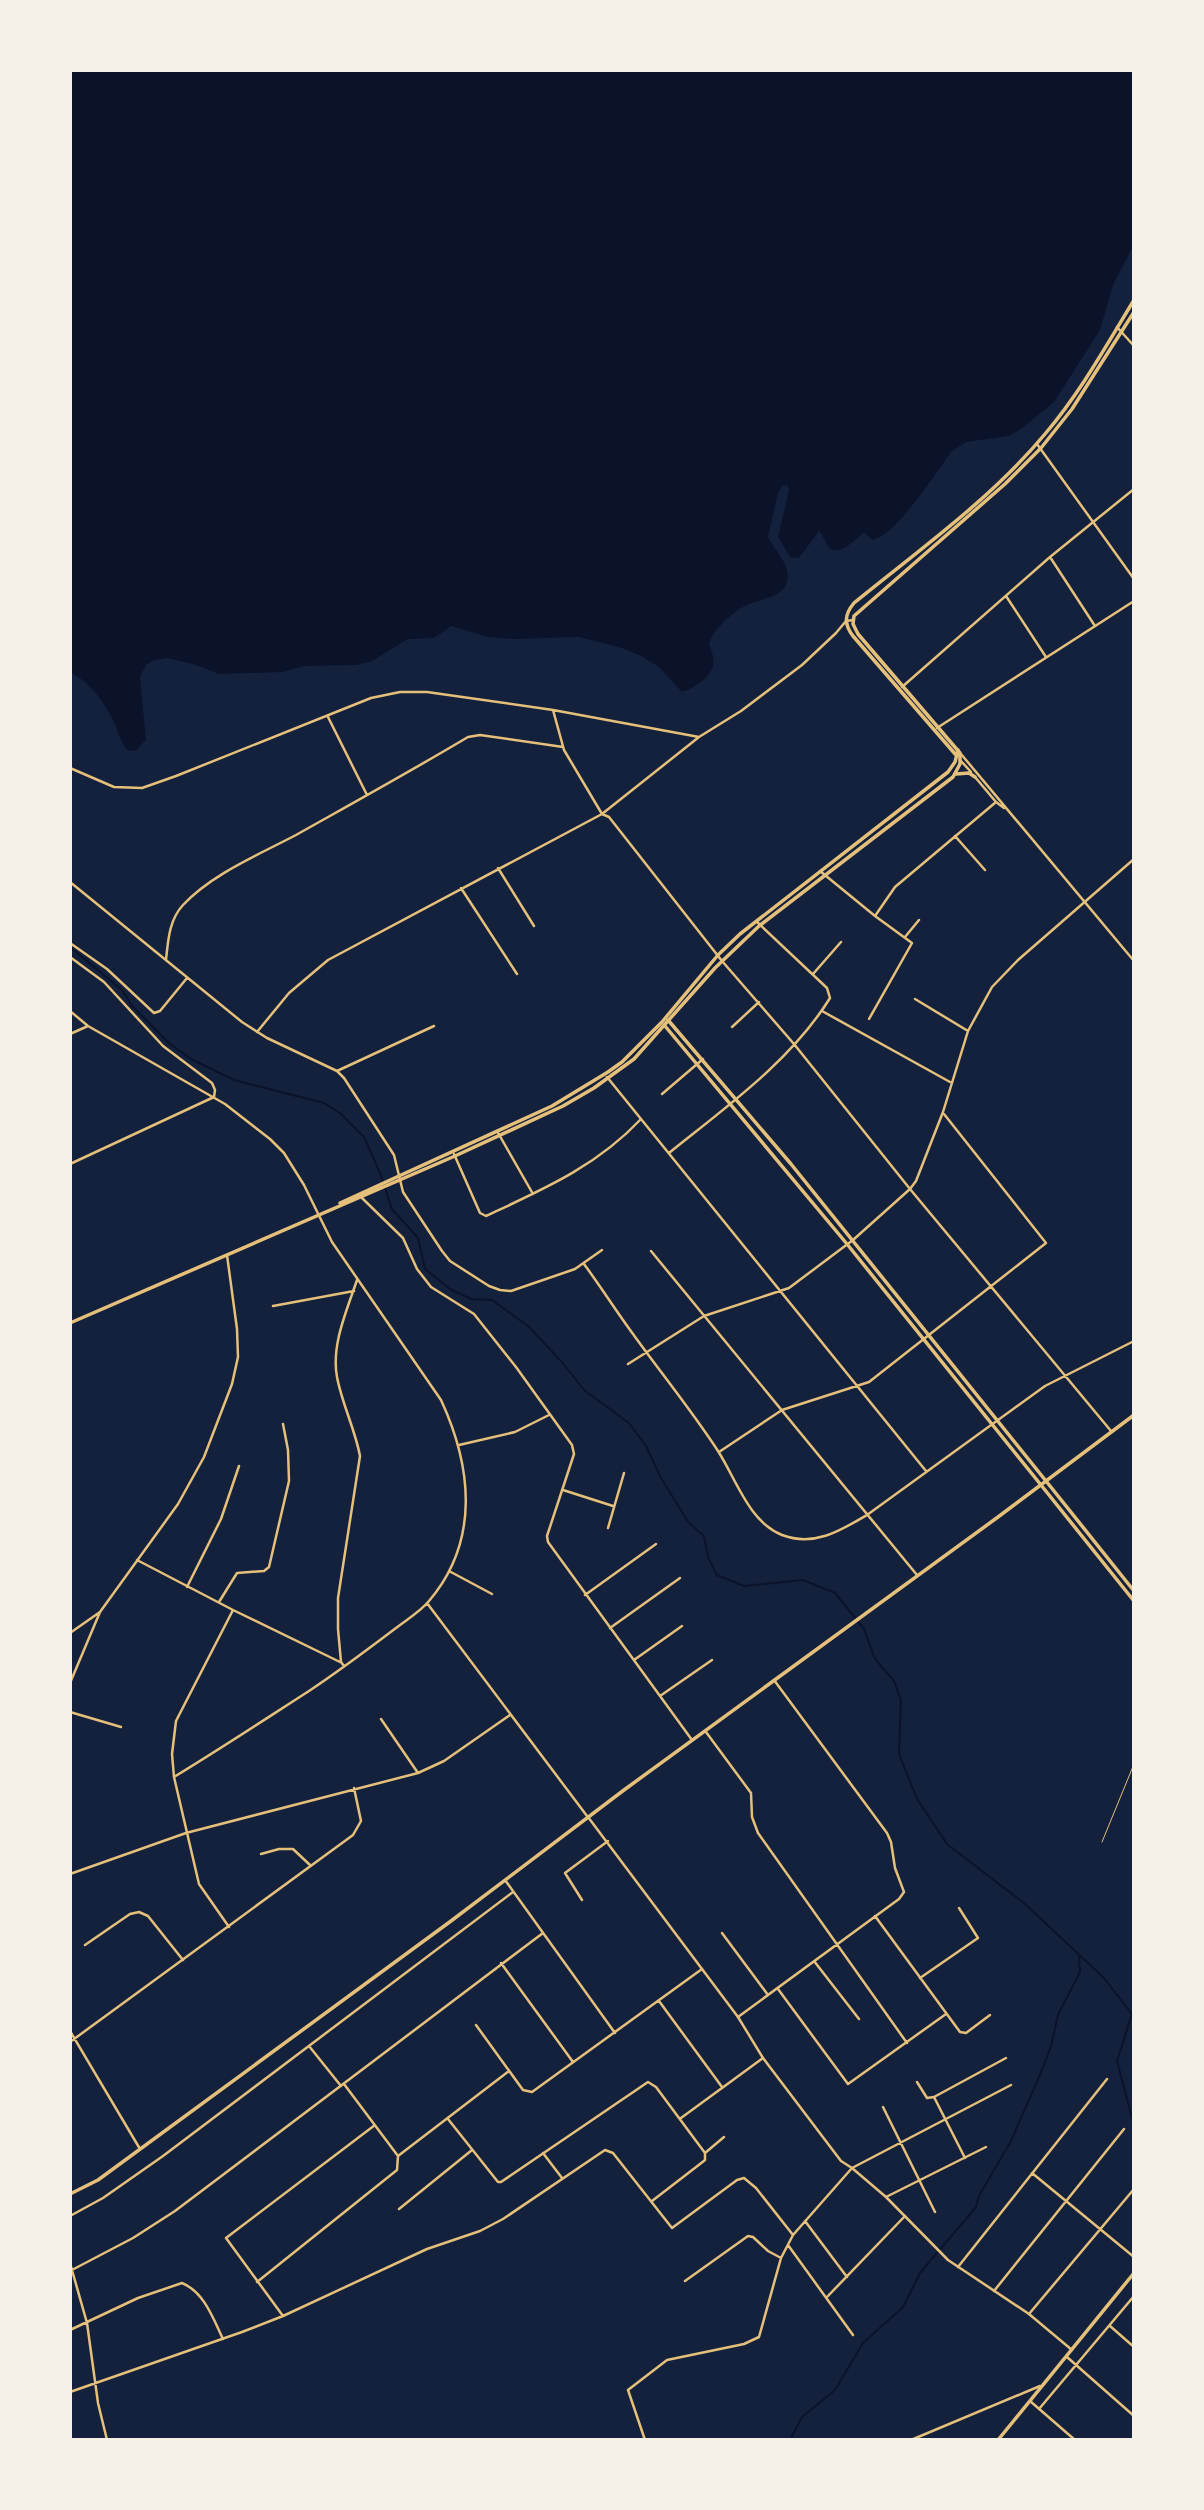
<svg xmlns="http://www.w3.org/2000/svg" width="1204" height="2510" font-family="Figtree,sans-serif">
  <style>
    .water { fill: #0b132b }
    .lines { fill: none; stroke-linecap: round; stroke-linejoin: round }
    .stream { stroke: #0b132b; stroke-width: 2 }
    .service { stroke: #e5c07b; stroke-width: 1 }
    .minor { stroke: #e5c07b; stroke-width: 2.5 }
    .tertiary { stroke: #e5c07b; stroke-width: 2.5 }
    .secondary { stroke: #e5c07b; stroke-width: 3.5 }
    .primary { stroke: #e5c07b; stroke-width: 3.5 }
    .trunk { stroke: #e5c07b; stroke-width: 3.5 }
  </style>
  <rect width="100%" height="100%" fill="#14213d"/>
  <path class="water" d="M70,70h1064v174l-21,41 -13,45 -46,72 -33,27 -12,7 -43,6 -15,10c-15,21 -54,82 -78,88l-9,-7c-9,6 -26,26 -36,13 -4,-5 -4,-10 -9,-15l-20,27 -9,-1 -12,-20 11,-47 -2,-5 -5,1 -4,7 -10,44c5,11 16,21 19,33 6,30 -28,27 -44,37 -13,8 -29,22 -34,36 2,7 6,15 4,23 -3,12 -20,23 -31,26l-23,-25 -18,-11 -19,-8 -43,-11 -66,2 -25,-2 -37,-11 -17,12 -26,1 -36,22 -15,4 -53,1 -22,6 -63,2 -26,-10 -26,-6 -13,2 -8,5 -6,12 6,63 -10,10 -7,1c-9,-8 -10,-18 -15,-29 -10,-20 -24,-40 -44,-50z"/>
  <g class="lines">
    <path class="stream" d="M70,947l52,43 10,16 37,37 22,16 43,21 90,23 17,11 23,23 16,36 12,36 26,29 7,31 25,20 21,10 21,1 36,26 33,35 23,29 45,33 17,23 14,30 28,46 16,14 4,21 9,18 27,11 59,-6 32,13 29,36 11,30 19,22 7,19 -2,54 18,45 30,45 78,60 79,74 28,36 -15,47 17,65
      M790,2440l12,-23 33,-27 28,-47 40,-36 17,-34 56,-66 3,-11 32,-55 31,-71 9,-24 7,-31 22,-43 -1,-17"/>
    <path class="service" d="M1102,1842l32,-78"/>
    <path class="minor" d="M1117,327l17,19
      M1050,557l45,69
      M1006,596l40,61
      M902,687l148,-130 84,-68
      M553,710l11,40 38,64 7,3 113,144 72,83 116,145 201,242
      M328,717l39,78
      M70,768l44,19 28,1 34,-12 195,-78 29,-6h27l126,18 146,27
      M955,836l30,34
      M498,868l36,58
      M820,871l55,45 20,-29 101,-85
      M70,882l172,140 25,16 70,33 7,7 50,77 9,37 39,59 8,10 39,25 11,4 11,1 64,-22 27,-19
      M461,888l56,86
      M905,937l14,-17
      M70,943l37,26 47,44 6,-2 27,-33
      M70,957l34,25 59,64 49,37 3,7 -1,7
      M166,960c2,-19 3,-40 17,-55 29,-31 75,-50 113,-70 57,-32 115,-64 172,-98l12,-2 83,12
      M813,974l28,-32
      M915,999l53,32
      M70,1011l18,15 137,78 45,35 14,14 20,32 28,57 109,158c31,67 39,141 -12,201 -9,11 -23,19 -33,27 -29,22 -57,43 -87,63 -45,29 -89,58 -135,86
      M822,1011l128,71
      M869,1019l43,-76 -37,-27
      M732,1027l27,-25
      M257,1032l32,-39 39,-33 274,-146 97,-77 42,-26 61,-46 34,-32 10,-12 7,-1
      M70,1034l18,-8
      M337,1071l97,-45
      M607,1077l319,394
      M662,1094l41,-35
      M497,1131l36,63
      M669,1153c57,-46 122,-92 161,-155l-3,-10 -71,-67
      M454,1154l26,59 6,3c58,-27 111,-50 155,-97
      M70,1164l144,-67
      M361,1197l42,41 14,31 14,18 43,27 42,53 56,78 2,9 -27,82 1,6 144,198
      M651,1251l266,324
      M584,1264c17,23 32,47 49,70 28,39 59,77 85,117 18,28 31,71 64,84 32,12 58,-4 85,-20l178,-129 89,-45
      M273,1306l81,-15
      M628,1364l76,-48 85,-28 64,-48 57,-51 6,-8 27,-69 25,-81 24,-44 26,-27 116,-101
      M459,1445l56,-13 34,-17
      M719,1452l63,-42 87,-28 177,-139 -102,-129
      M563,1490l50,16
      M608,1528l16,-55
      M137,1560l96,50 107,52
      M449,1571l43,23
      M187,1587l34,-68 18,-53
      M585,1595l71,-51
      M219,1602l18,-29 27,-2 5,-4 20,-86 -1,-31 -5,-26
      M427,1603l160,213
      M610,1628l70,-50
      M70,1633l30,-21 78,-108 26,-47 28,-73 6,-27 -1,-28 -10,-74
      M634,1660l48,-34
      M344,1666l-3,-4 -3,-33v-31l22,-142c-5,-27 -18,-52 -23,-79 -6,-32 10,-67 20,-97
      M70,1683l30,-71
      M660,1696l52,-36
      M70,1712l51,15
      M381,1719l37,54
      M706,1732l45,61 1,24 6,16 149,210
      M261,1854l18,-5h14l17,16
      M70,1874l116,-41 232,-60 26,-12 66,-46
      M505,1880l110,153
      M582,1900l-17,-27 43,-32
      M875,1916l85,116 6,1 24,-18
      M229,1927l-30,-43 -25,-107 -2,-23 4,-33 57,-111
      M722,1933l46,62
      M85,1945l45,-31 9,-2 9,4 35,44
      M814,1961l45,58
      M501,1963l72,99
      M920,1978l58,-40 -19,-30
      M778,1989l70,95 98,-70
      M659,2001l63,86
      M738,2017l161,-118 5,-7 -9,-24 -4,-26 -4,-9 -113,-153
      M476,2025l47,65 9,2 170,-123
      M70,2031l70,118
      M70,2042l283,-207 8,-14 -7,-33
      M309,2046l32,40
      M917,2082l10,16 7,-1
      M344,2084l54,72
      M883,2107l52,105
      M681,2118l82,-60
      M448,2119l50,63h3l147,-100 8,5 49,66
      M543,2153l19,25
      M398,2156l111,-85
      M965,2158l-31,-61 72,-39
      M1032,2173l102,84
      M886,2197l100,-50
      M652,2201l48,-37 5,-4v-7l19,-16
      M399,2209l73,-59
      M70,2216l33,-18 60,-42 350,-264
      M805,2221l42,56
      M788,2245l65,90
      M70,2263l17,60 11,80 9,37
      M958,2267l149,-188
      M70,2271l63,-33 42,-27 368,-278
      M685,2281l63,-45 5,1 15,14 13,7
      M257,2282l140,-112 1,-14
      M994,2291l130,-162
      M827,2297l78,-81
      M1029,2314l105,-125
      M283,2316l-57,-78 149,-113
      M1110,2326l24,21
      M70,2330l68,-32 44,-15c22,9 31,35 41,56
      M1067,2357l67,59
      M70,2392l172,-60 41,-16 144,-67 53,-18 23,-12 102,-69 8,3 59,75 65,-48 7,-2 12,10 37,47
      M1030,2401l45,39
      M1039,2409l95,-113
      M645,2440l-17,-50 39,-30 77,-16 15,-7 22,-79 12,-23 59,-67 159,-83
      M911,2440l129,-54"/>
    <path class="tertiary" d="M1037,444l97,135
      M937,728l197,-127
      M961,754l173,207
      M961,761l10,11
      M975,777l21,25 8,6
      M588,1817l150,200 25,41 78,103 11,7 34,29 62,63 81,54 43,36"/>
    <path class="secondary" d="M956,755l-103,-119c-9,-12 -9,-21 1,-33 65,-53 137,-104 191,-169 35,-41 61,-88 89,-134
      M956,774l13,-1 6,4
      M668,1020l123,144 255,317
      M665,1026l182,218 194,241
      M340,1203l212,-97 56,-34 14,-10 40,-40 56,-67 22,-21 208,-162 7,-10 3,-12
      M70,1323l385,-167 108,-50 31,-18 40,-29 81,-91 44,-42 194,-149 7,-13v-11l-102,-119 -5,-10 1,-8 151,-132 36,-36 31,-39 62,-97"/>
    <path class="primary" d="M1046,1481l88,110
      M1041,1485l93,116
      M998,2440l136,-167"/>
    <path class="trunk" d="M70,2194l28,-14 353,-259 173,-131 374,-273 136,-102"/>
  </g>
  <rect width="1204" height="2510" fill="none" stroke="#f6f1e7" stroke-width="144"/>
</svg>
